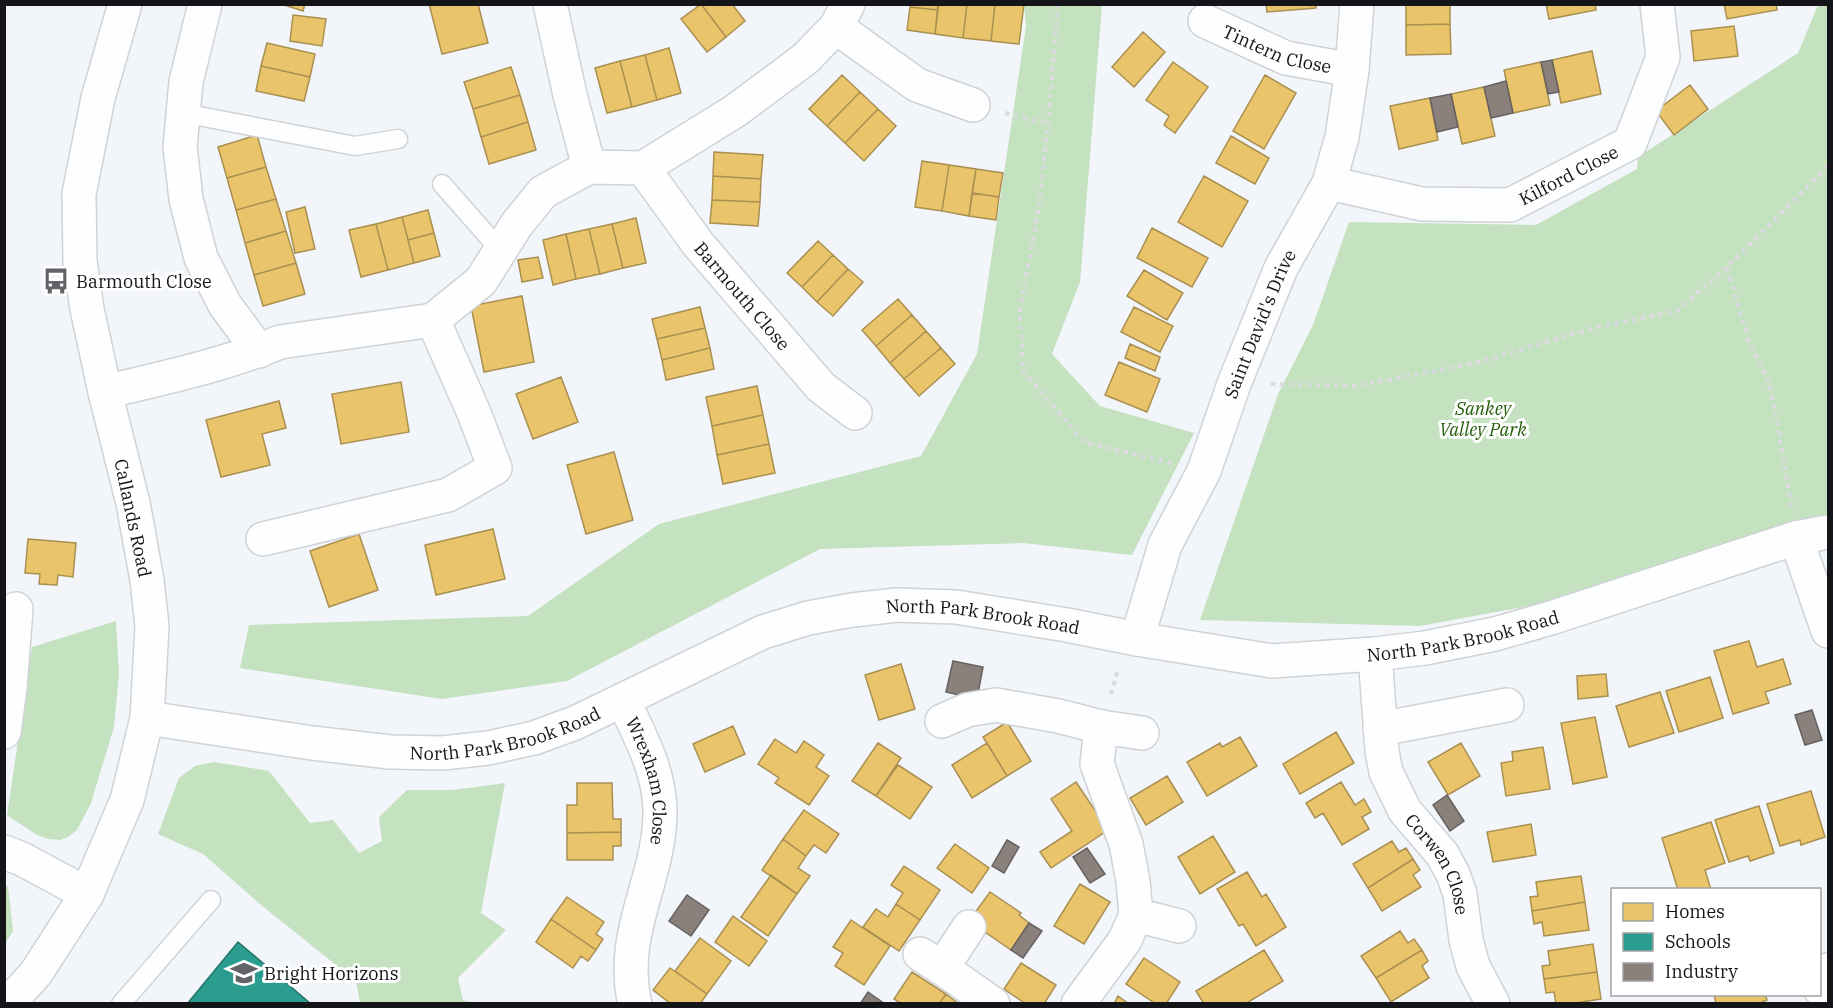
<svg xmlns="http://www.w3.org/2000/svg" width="1833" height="1008" font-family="'IBM Plex Serif',serif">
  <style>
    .green { fill: #c4e2bf }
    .homes { fill: #e9c46a; stroke: #a99051; stroke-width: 1.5 }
    .schools { fill: #2a9d8f; stroke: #23746b; stroke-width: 1.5 }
    .industry { fill: #8a817c; stroke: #66615e; stroke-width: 1.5 }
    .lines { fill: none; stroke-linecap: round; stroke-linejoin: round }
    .lane-casing { stroke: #d0d2d7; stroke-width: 21 }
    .street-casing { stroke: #d0d2d7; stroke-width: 36 }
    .secondary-casing { stroke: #d0d2d7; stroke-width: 36 }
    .path { stroke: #dadbdc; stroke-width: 4; stroke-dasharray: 4.5 4.5; stroke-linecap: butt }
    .lane { stroke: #fdfefe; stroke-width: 18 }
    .street { stroke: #fdfefe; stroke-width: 33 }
    .secondary { stroke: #fdfefe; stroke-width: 33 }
    .labels { text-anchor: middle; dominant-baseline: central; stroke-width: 6; stroke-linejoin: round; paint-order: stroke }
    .street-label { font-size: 18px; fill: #131518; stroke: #fff }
    .poi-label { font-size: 18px; fill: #131518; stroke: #fff; text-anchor: start }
    .park-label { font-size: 18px; font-style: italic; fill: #245d08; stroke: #fff }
  </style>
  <rect width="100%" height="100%" fill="#f2f5fa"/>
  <path class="green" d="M1024,5h78l-22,277 -28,72 48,52 94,27 -62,122 -109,-12 -203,6 -253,132 -125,18 -202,-31 9,-43 279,-9 131,-92 262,-68 56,-102 49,-328z
    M1818,5h10v523l-163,53 -245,45 -220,-6 78,-226 35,-69 36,-103 187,3 101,-56 1,-12 160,-104z
    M116,621l3,53 -5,53 -23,76 -14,27 -9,7 -8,3 -12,-1 -11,-4 -30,-20 25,-168z
    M214,762l55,9 41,52 23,-3 26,33 23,-12 -3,-24 28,-27h46l52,-7 -24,130 25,17 -48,48 5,22 11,3h-114l-4,-22 -95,-76 -58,-51 -45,-20 21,-56 16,-12z
    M5,886h3l5,45 -8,13z"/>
  <path class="homes" d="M281,4h24l-2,7z
    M429,4h49l10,39 -46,11z
    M701,4h31l13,17 -19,16z
    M701,4l25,33 -19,15 -26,-33z
    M910,4h29l-1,6 -28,-3z
    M938,4h29l-4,34 -28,-4z
    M967,4h28l-4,37 -28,-3z
    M995,4h29l-5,40 -28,-3z
    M1266,4h50v4l-49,4z
    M1406,4h44v20l-44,1z
    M1546,4h49l1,6 -47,9z
    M1724,4h52l1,6 -50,9z
    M910,7l28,3 -3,24 -28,-4z
    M293,15l33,4 -4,27 -32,-5z
    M1450,24l1,30 -45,1v-30z
    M1734,26l4,30 -44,5 -3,-30z
    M1143,32l22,20 -31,35 -22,-20z
    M267,43l48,11 -5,23 -49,-11z
    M669,48l12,45 -24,7 -12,-45z
    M1592,51l9,43 -40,9 -9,-43z
    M645,55l12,45 -25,7 -12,-46z
    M620,61l12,46 -25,6 -12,-45z
    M1173,62l35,25 -33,46 -11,-8 5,-9 -23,-16z
    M1541,62l9,43 -37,8 -9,-43z
    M261,66l49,11 -6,24 -48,-10z
    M511,67l9,28 -47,14 -9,-27z
    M842,75l18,17 -33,34 -18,-17z
    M1265,75l31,18 -32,56 -31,-18z
    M1690,85l18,24 -34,26 -18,-24z
    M1484,87l11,49 -33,8 -11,-50z
    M860,92l18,17 -33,34 -18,-17z
    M520,95l8,27 -47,15 -8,-28z
    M1430,98l8,42 -39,9 -9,-43z
    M878,109l18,17 -32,35 -19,-18z
    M528,122l8,28 -47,14 -8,-27z
    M257,135l9,32 -39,11 -9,-31z
    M1231,136l38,22 -14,26 -39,-21z
    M714,152l49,3 -2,24 -48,-3z
    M922,161l27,4 -7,46 -27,-4z
    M949,165l27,4 -7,47 -27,-5z
    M266,167l10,32 -40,11 -9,-32z
    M976,169l27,4 -4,24 -27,-4z
    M713,176l48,3 -1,23 -48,-2z
    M1204,176l44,25 -26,46 -44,-25z
    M972,193l27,4 -3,23 -27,-4z
    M276,199l10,32 -41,12 -9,-33z
    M712,200l48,2 -2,24 -48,-3z
    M305,207l10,42 -20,4 -9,-41z
    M428,210l6,23 -26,7 -6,-23z
    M402,217l12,46 -26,7 -12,-46z
    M636,218l10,45 -23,5 -11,-44z
    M376,224l12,46 -27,7 -12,-47z
    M612,224l11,44 -23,6 -11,-45z
    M1152,228l56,30 -16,29 -55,-29z
    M589,229l11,45 -24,5 -10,-45z
    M286,231l10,32 -42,12 -9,-32z
    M434,233l6,23 -26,7 -6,-23z
    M566,234l10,45 -23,6 -10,-45z
    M818,241l15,14 -31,32 -15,-14z
    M833,255l15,14 -31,33 -15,-15z
    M538,257l5,21 -21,4 -4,-22z
    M296,263l9,31 -42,12 -9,-31z
    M848,269l15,13 -30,34 -16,-14z
    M1144,270l39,23 -16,27 -40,-24z
    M522,296l12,66 -50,10 -13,-66z
    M898,299l14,16 -36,31 -14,-16z
    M700,307l5,21 -48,11 -5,-20z
    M1134,307l39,19 -13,26 -39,-20z
    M912,315l14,16 -36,32 -14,-17z
    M705,328l5,20 -48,12 -5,-21z
    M926,331l15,17 -37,31 -14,-16z
    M1130,344l30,13 -5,14 -30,-13z
    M710,348l4,21 -48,11 -4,-20z
    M941,348l14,16 -36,32 -15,-17z
    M1119,362l41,17 -13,33 -42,-17z
    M561,377l17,45 -45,17 -17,-45z
    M401,382l8,50 -68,12 -9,-50z
    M757,386l6,29 -51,11 -6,-29z
    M279,401l7,27 -24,6 8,31 -49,12 -15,-57z
    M763,415l6,29 -52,11 -5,-29z
    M769,444l6,29 -52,11 -6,-29z
    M614,452l19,68 -47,14 -19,-69z
    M493,529l12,50 -69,16 -11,-50z
    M359,534l19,56 -49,17 -19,-56z
    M28,539l48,4 -3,34 -15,-2 -1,10 -18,-1 1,-10 -15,-1z
    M1749,641l8,26 26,-8 8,25 -26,8 4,11 -36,11 -19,-63z
    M901,664l14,45 -36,11 -14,-45z
    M1606,674l2,22 -30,3 -1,-23z
    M1710,677l13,41 -44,14 -13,-41z
    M1660,692l14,41 -45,14 -13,-41z
    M1595,717l12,60 -34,7 -12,-61z
    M1007,722l24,39 -24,15 -24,-39z
    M733,726l12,28 -40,18 -12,-28z
    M1336,732l18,31 -54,31 -17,-30z
    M1240,737l17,29 -50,30 -20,-34 33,-19 2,4z
    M775,739l21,14 8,-12 20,14 -8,12 13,9 -20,29 -34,-22 4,-5 -21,-14z
    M878,743l23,15 -25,38 -24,-15z
    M987,743l20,33 -35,22 -20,-33z
    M1461,743l19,33 -32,19 -20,-33z
    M1543,747l7,42 -44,7 -5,-33 12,-2 -1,-9z
    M898,765l34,22 -22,32 -34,-23z
    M1167,776l16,26 -37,23 -16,-27z
    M1076,782l32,48 -57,38 -11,-16 32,-21 -21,-32z
    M1341,782l14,23 9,-6 7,13 -9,5 7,12 -27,16 -19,-32 -8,5 -9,-15z
    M577,783h35l1,36h8v13l-54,1v-28h10z
    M1811,791l14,46 -24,8 -1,-5 -20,6 -13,-42z
    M1759,806l15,47 -24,8 -2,-5 -19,6 -14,-42z
    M804,810l35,24 -13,19 -12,-8 -8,11 -23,-17z
    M1711,822l14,41 -20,7 6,20h-33l-16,-52z
    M1531,824l5,31 -43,7 -6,-30z
    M621,832v14h-8v14h-46v-27z
    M1213,836l22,36 -35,22 -22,-37z
    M783,839l23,17 -8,12 12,8 -13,18 -35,-24z
    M1392,841l7,11 7,-4 7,11 -45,29 -15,-24z
    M955,844l34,24 -17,25 -35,-25z
    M1413,859l7,11 -7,5 8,12 -39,24 -14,-23z
    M904,866l36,24 -20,30 -24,-16 7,-11 -12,-8z
    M1247,872l15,25 4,-3 20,33 -30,19 -13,-22 -4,2 -22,-37z
    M771,875l26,19 -29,42 -27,-19z
    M1581,876l4,26 -53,9 -2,-14 8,-1 -2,-14z
    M1080,884l30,18 -26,42 -30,-18z
    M990,892l31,21 -2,2 10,8 -18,27 -42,-29z
    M567,897l37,25 -8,12 7,5 -7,11 -45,-31z
    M1585,902l4,28 -45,6 -2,-14 -8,2 -2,-13z
    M896,904l24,16 -21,31 -36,-24 13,-18 12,8z
    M733,916l34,25 -18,25 -34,-24z
    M551,919l45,31 -8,11 -7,-5 -8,12 -37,-26z
    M851,920l39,26 -26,39 -29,-19 8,-13 -10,-6z
    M1400,931l8,12 6,-4 8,11 -46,28 -15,-22z
    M700,938l31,23 -24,33 -32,-23z
    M1593,944l4,28 -53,7 -2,-13 8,-1 -2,-14z
    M1264,950l19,31 -38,23h-41l-8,-13z
    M1422,950l6,11 -6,5 7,12 -38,24 -15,-24z
    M1144,958l36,24 -14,22h-10l-30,-20z
    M1021,963l35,22 -12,19h-18l-22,-15z
    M670,968l37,26 -7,10h-29l-18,-14z
    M912,972l34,22 -7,10h-37l-8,-5z
    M1597,972l4,27 -33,5h-12l-2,-12 -8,1 -2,-14z
    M946,994l13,10h-20z
    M1714,994h51l2,6 -5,2v2h-46z
    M1118,996l11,8h-15z"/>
  <path class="schools" d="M238,942l73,62h-124z"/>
  <path class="industry" d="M1552,60l7,32 -11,2 -7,-32z
    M1506,81l7,32 -22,5 -7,-31z
    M1451,94l7,33 -21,5 -7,-34z
    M953,661l30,6 -6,32 -31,-7z
    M1812,710l10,30 -17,5 -10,-30z
    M1447,795l17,26 -14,10 -17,-26z
    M1007,840l12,7 -15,26 -12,-7z
    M1087,848l18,26 -15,9 -17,-26z
    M687,895l22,15 -18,26 -22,-15z
    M1029,923l13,8 -19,27 -12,-8z
    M868,992l17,12h-25z"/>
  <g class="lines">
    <g class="lane-casing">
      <path id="lane" d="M183,113l172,33 43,-7
        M442,184l58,66
        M121,1004l90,-104"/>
    </g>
    <g class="street-casing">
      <g id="street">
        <path d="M205,4l-19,78 -6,65 6,52 15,59 24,47 34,46"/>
        <path d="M550,4l20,91 19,72"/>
        <path id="s1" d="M1205,21l81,37 66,12"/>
        <path d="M836,27l81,58 56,20"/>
        <path id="s2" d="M643,168l55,76 123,143 34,26"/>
        <path id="s3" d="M1329,183l93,21 88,1 120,-62 33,-86 -6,-53"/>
        <path d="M105,392c58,-14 120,-27 175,-50l153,-22 48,-39 36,-57 26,-32 46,-25 54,1 92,-57 70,-52 31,-32 12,-23"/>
        <path d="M1796,538l32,93"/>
        <path d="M263,539l185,-44 47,-27 -21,-55 -41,-93"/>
        <path id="s4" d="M1137,639l28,-94 39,-74 30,-87 47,-116 48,-85 13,-46 10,-67 5,-66"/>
        <path id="s5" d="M1375,654l7,97 4,21 19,39 37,43 11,20 7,20 6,46 7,26 20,38"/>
        <path id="s6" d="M623,700c16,34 36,70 37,109 1,69 -42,123 -25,195"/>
        <path id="s7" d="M147,718l165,25 78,9 52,1 46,-5 46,-10 41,-15 188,-91 45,-14 44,-8 45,-5 59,2 111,18 70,14 135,22 103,-7 50,-6 70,-14 59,-17 242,-79 32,-6"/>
        <path d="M942,721l25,-11 29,-5 62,11 43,11 41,6"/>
        <path d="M1101,727l-4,37 29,80 7,37 3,34 43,11"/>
        <path d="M1380,729l127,-24"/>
        <path d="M4,732l6,-44 6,-79"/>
        <path d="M4,852l18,7 65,35"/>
        <path d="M920,954l22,14 27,-41"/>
        <path d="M942,968l51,36"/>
        <path d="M1820,989l8,-19"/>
        <path d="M1078,1004l47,-64 11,-25"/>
      </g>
    </g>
    <g class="secondary-casing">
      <path id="secondary" d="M8,1004l28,-31 51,-79 40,-94 20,-82 5,-92 -5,-46 -14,-77 -28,-111 -18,-83 -7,-48 -1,-67 19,-96 27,-94"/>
    </g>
    <path class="path" d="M1058,4l-10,120 -10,90 -18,95 3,62 61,71 87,21
      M1005,113l43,11
      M1271,384l84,2 121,-23 113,-34 88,-18 50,-44
      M1791,506l-14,-85 -10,-44 -19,-39 -21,-71 101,-101
      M1111,694l7,-24"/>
    <use href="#lane" class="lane"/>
    <use href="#street" class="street"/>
    <use href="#secondary" class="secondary"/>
  </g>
  <defs>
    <g id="bus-bare" transform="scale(2.07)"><path d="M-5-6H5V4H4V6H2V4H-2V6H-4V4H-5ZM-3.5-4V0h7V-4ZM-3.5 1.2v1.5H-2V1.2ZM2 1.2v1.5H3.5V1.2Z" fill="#616367" stroke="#fff" stroke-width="2.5" paint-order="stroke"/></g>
    <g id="school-bare" transform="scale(2.07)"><path d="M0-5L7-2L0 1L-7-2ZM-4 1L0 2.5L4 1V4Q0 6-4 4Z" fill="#616367" stroke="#fff" stroke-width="2.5" paint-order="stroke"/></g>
  </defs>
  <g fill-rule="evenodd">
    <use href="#bus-bare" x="56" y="281"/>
    <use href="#school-bare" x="244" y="973"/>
  </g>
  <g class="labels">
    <g class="street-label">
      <text stroke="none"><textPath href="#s1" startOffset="78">Tintern Close</textPath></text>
      <text stroke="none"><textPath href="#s3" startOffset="249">Kilford Close</textPath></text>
      <text stroke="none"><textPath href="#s2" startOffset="162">Barmouth Close</textPath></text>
      <text stroke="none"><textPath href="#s4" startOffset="339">Saint David's Drive</textPath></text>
      <text transform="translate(133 518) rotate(78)">Callands Road</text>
      <text stroke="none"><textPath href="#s7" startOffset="867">North Park Brook Road</textPath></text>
      <text stroke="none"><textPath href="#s7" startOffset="1353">North Park Brook Road</textPath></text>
      <text stroke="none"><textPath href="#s7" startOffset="363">North Park Brook Road</textPath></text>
      <text stroke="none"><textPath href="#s6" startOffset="86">Wrexham Close</textPath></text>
      <text stroke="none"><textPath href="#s5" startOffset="226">Corwen Close</textPath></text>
    </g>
    <g class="poi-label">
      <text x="76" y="281">Barmouth Close</text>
      <text x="264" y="973">Bright Horizons</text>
    </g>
    <g class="park-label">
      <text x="1483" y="408">Sankey<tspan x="1483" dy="21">Valley Park</tspan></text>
    </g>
  </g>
  <rect width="1833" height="1008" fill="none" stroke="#131518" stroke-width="12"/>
  <rect x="1611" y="888" width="210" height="108" fill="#ffffff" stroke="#a1a1a3" stroke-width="1.5"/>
  <rect x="1623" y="903" width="30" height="18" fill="#e9c46a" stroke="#a1a1a3" stroke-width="1.5"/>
  <text x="1665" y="918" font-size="18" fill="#131518">Homes</text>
  <rect x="1623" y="933" width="30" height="18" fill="#2a9d8f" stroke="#a1a1a3" stroke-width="1.5"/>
  <text x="1665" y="948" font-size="18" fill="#131518">Schools</text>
  <rect x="1623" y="963" width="30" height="18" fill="#8a817c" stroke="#a1a1a3" stroke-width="1.5"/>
  <text x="1665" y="978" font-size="18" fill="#131518">Industry</text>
</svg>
